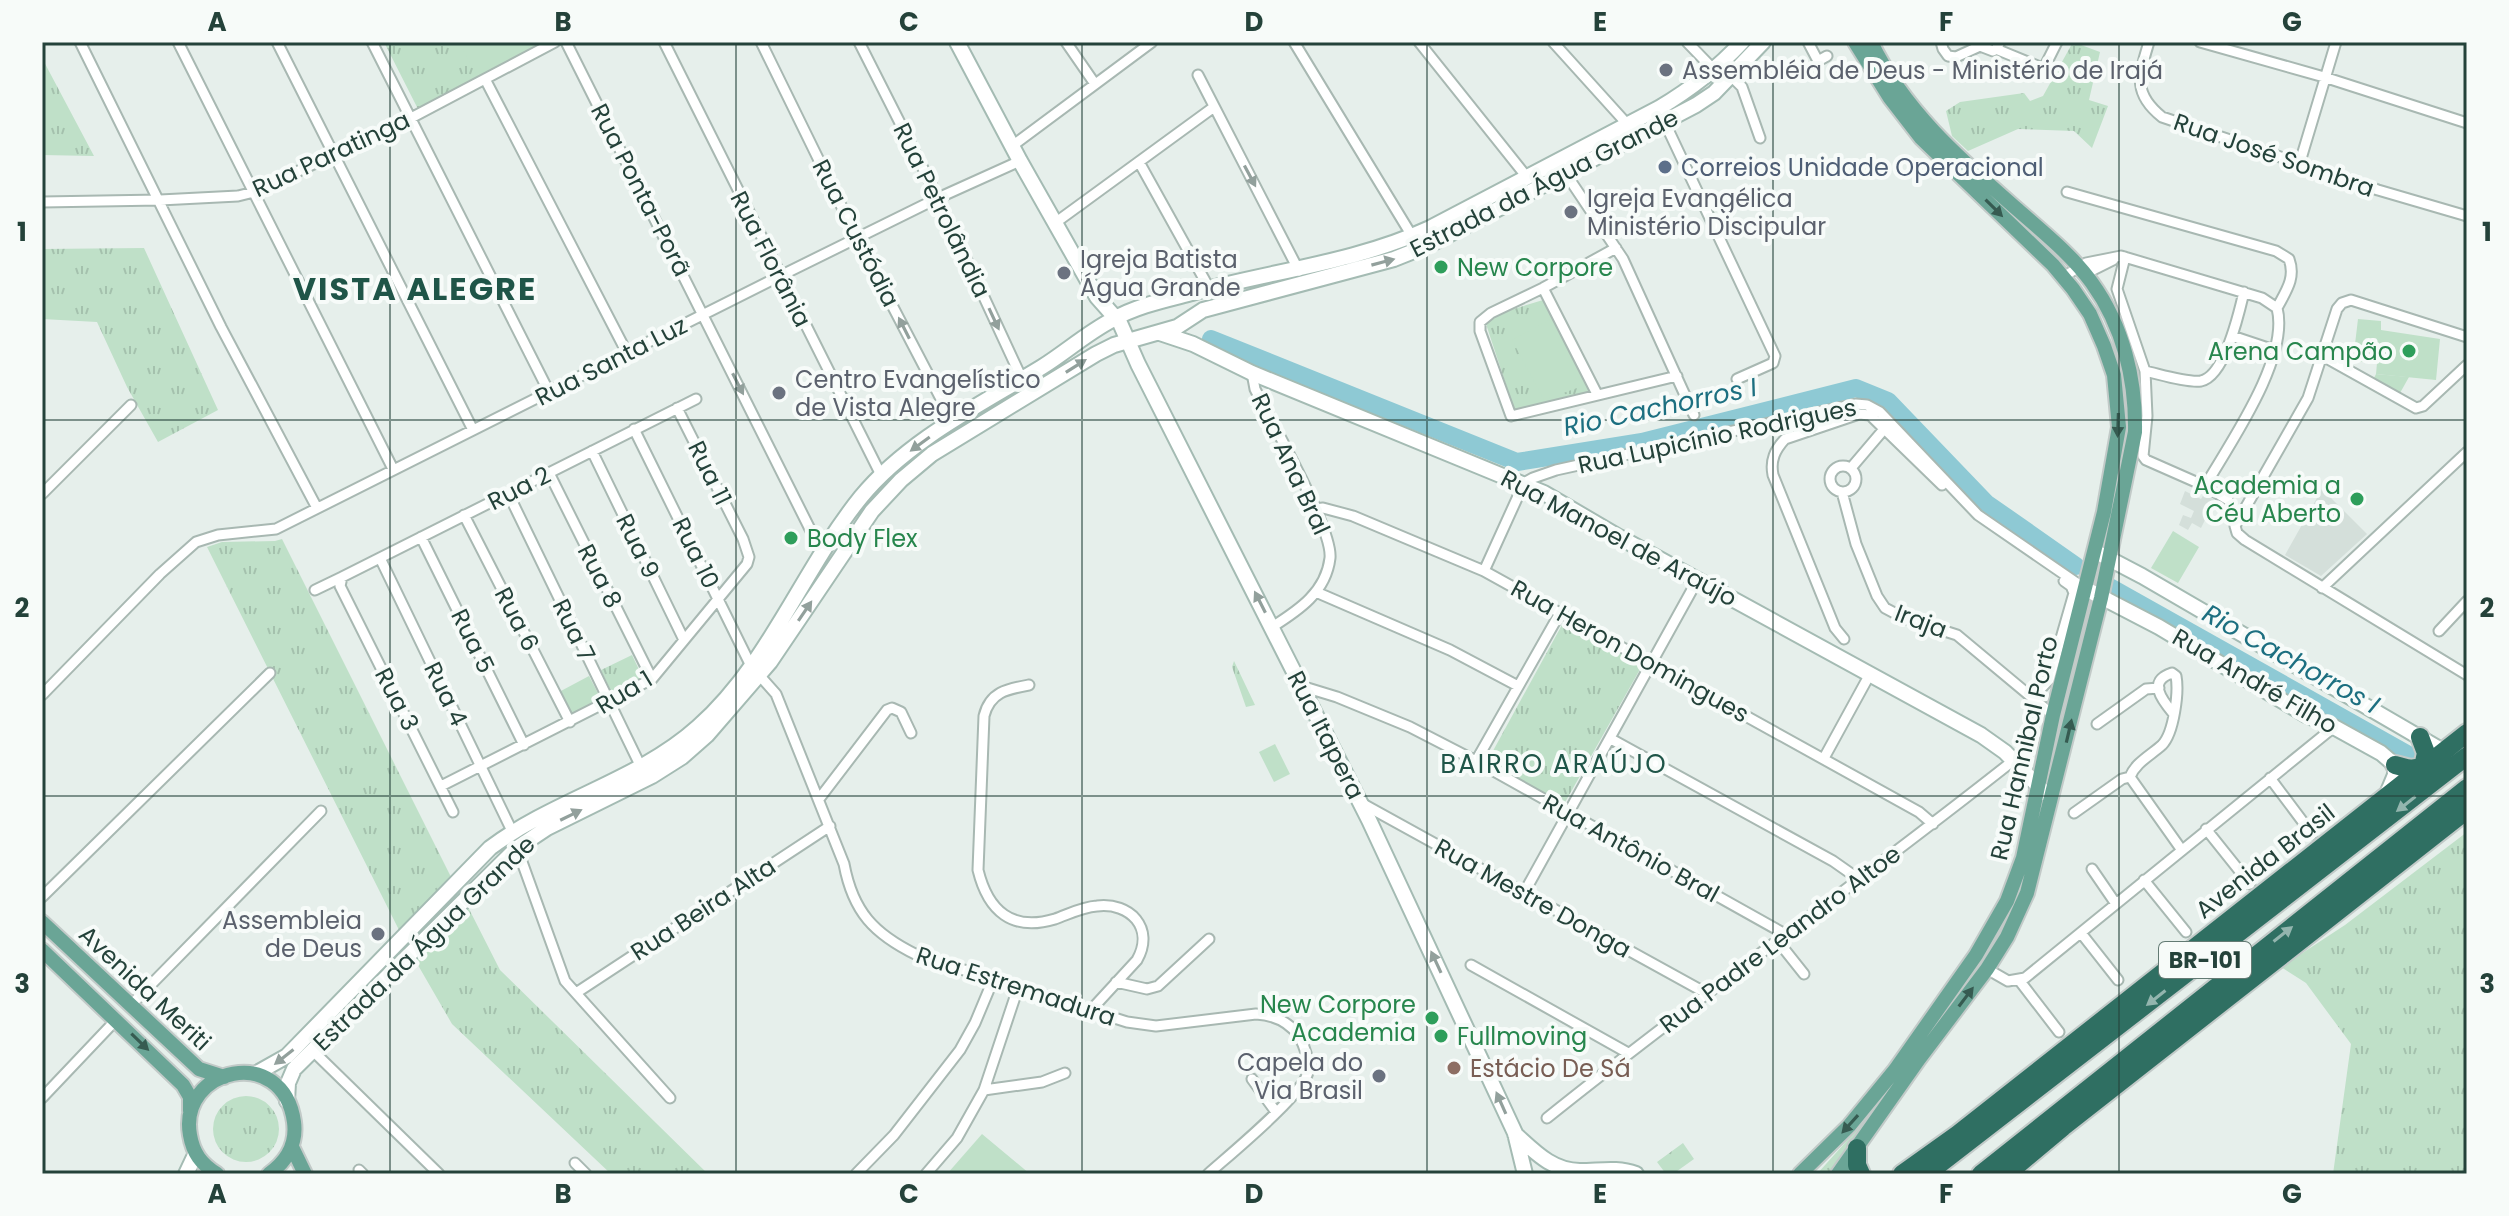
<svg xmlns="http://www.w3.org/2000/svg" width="2509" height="1216" font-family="Poppins,sans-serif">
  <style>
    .built { fill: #d4dfda }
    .grass { fill: url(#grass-tufts) }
    .garden { fill: #bfe0c8 }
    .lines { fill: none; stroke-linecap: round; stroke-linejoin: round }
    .river { stroke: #8ec9d4; stroke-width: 18 }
    .street-casing { stroke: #a8b8b2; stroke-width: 13 }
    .secondary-casing { stroke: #a4bbb3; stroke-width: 18 }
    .primary-casing { stroke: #c2cac8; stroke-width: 18 }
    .highway-casing { stroke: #c2cac8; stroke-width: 22 }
    .street { stroke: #fff; stroke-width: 9 }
    .secondary { stroke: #fff; stroke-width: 14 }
    .primary { stroke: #6aa596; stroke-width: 14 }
    .highway { stroke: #2f6f62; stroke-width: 18 }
    .oneway { fill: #92a09c }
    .oneway2 { fill: #365b51 }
    .oneway3 { fill: #93b5ae }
    .grid { fill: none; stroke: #24423a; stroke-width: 2; stroke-opacity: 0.55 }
    .worship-dot { fill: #6b7280; stroke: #f7fbf9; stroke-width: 3 }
    .service-dot { fill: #5c6f8a; stroke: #f7fbf9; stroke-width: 3 }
    .leisure-dot { fill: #2e9e5b; stroke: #f7fbf9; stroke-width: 3 }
    .education-dot { fill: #8d6e63; stroke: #f7fbf9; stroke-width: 3 }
    .labels { text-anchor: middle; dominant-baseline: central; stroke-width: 8; stroke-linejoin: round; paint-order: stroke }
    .shield { fill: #f7fbf9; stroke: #637a73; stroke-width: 2 }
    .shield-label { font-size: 22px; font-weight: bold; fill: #24423a }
    .worship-label { font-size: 24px; fill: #5b616d; stroke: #f7fbf9; text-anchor: start }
    .street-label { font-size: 24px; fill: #24423a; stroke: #f7fbf9 }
    .service-label { font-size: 24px; fill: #4e5e75; stroke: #f7fbf9; text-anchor: start }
    .leisure-label { font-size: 24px; fill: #27864d; stroke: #f7fbf9; text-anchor: start }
    .education-label { font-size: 24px; fill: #785e54; stroke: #f7fbf9; text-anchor: start }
    .water-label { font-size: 26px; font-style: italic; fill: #1c6f80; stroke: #f7fbf9 }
    .neighbourhood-label { font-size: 26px; letter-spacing: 2px; fill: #1f5548; stroke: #f7fbf9 }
    .district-label { font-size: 32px; font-weight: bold; letter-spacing: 2px; fill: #1f5548; stroke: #f7fbf9 }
    .neatline { fill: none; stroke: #24423a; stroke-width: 3 }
    .grid-label { font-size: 26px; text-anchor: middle; font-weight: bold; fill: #24423a }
  </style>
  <defs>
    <pattern id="grass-tufts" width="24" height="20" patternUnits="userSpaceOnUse" patternTransform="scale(2)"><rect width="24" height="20" fill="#bfe0c8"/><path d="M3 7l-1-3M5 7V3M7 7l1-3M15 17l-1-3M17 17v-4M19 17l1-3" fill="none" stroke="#a4c1ad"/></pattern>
  </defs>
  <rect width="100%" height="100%" fill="#e6efeb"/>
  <path class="built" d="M2322,489l45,45 -46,42 -36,-21z
    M2185,491l16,8 3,-5 11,6 -14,28 -9,-5 -4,7 -9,-5 4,-10 8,3 3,-7 -14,-7z"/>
  <path class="grass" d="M384,42h165l-130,69z
    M2073,42l27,10 -11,48 19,6 -16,42 -18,-17 -56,-2 -50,22 -16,-15 -6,-25 14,-9 64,-9 6,8 13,-5z
    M42,58l52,98 -52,-1z
    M144,248l74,162 -60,32 -31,-55 -30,-65 -55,-3v-70z
    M1543,300l49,93 -77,19 -31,-94z
    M2376,374l33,3 -9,16 -26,-15z
    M282,539l169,338 -52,53 -192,-383 15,-5 53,-1z
    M1563,623l80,41 -80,142 -75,-46z
    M632,655l11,23 -31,16 -11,-24z
    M1234,661l21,44 -9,2 -14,-40z
    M2467,832v342h-134l18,-130 -45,-61 -25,-16 64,-42z
    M468,907l32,63 208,204h-97l-159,-150 -37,-64z
    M213 1129a33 33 0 1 1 66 0a33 33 0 1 1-66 0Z
    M1870,1115l-36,59h-17z
    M1683,1143l11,16 -21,15h-7l-9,-12z"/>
  <path class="garden" d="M459,42h82l-64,34z
    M1553,318l35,66 -44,16 -32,-60z
    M2358,319l23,2v9l59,9 -4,41 -60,-6 1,-11 -24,-2z
    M2173,531l26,16 -21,36 -27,-15z
    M589,676l12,23 -31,16 -11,-23z
    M1275,744l15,30 -16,8 -15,-30z
    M982,1134l48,40h-83z"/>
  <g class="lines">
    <path class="river" d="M1211,339l306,123 125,-20 214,-54 32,13 98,102 90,63
      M2108,586l299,168"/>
    <g class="street-casing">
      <path id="street" d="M80,42l141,285 96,181
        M178,42l215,427
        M277,42l196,388
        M372,42l177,350
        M566,42l256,511
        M664,42l217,433
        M761,42l96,196 96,184
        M859,42l79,156 84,181
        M1066,42l29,42
        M1294,42l118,194
        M1419,42l107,134
        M1553,42l75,83
        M1687,42l28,29
        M1808,42l10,19 9,-5
        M1941,42l2,7 5,7 8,1 24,-11 13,5 3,-2 4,-7
        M2149,42c-10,33 -17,51 13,75l216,73 89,26
        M2200,42l124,35 143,46
        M1996,49l44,18 5,-1 12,-24
        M1198,75l101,196
        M1731,76l11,11 18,51
        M485,79l142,274
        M1665,123l110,233 -2,7 -36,16
        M1012,146l140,-104
        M1139,162l70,126
        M2300,162l36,-120
        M1566,174l57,85 71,156
        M2067,192l209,59 13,8c7,19 -3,32 -12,49 13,50 -47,135 -72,178
        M42,202l118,-2 78,-4 16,-4 157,-74 144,-76
        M1055,223l159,-116
        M1616,248l-73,40 -52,25 -11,9v9l31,85 166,-40
        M2125,257l-8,32 28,82 2,45 -4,40 3,4 59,26 23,14
        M2091,271l22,-11
        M2063,277l23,-14 35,-7 141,42 15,10
        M1543,288l54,106
        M2232,336l42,14
        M2467,337l-116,-37 -9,3 -5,6 -29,89 -73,128 2,7 8,7 222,135
        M2321,355l95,53 7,-2 44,-41
        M2145,371c14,3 42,12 56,10 24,-5 38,-68 43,-89
        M1252,373l3,16c16,32 78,140 75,169 -4,34 -31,52 -58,69
        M634,429l117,237 25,28 68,170c9,48 30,70 73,91l210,67 29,4 100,-12c17,1 33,8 43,22 5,9 11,25 9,36 -4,22 -80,84 -100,102
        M592,451l92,189
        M1830 479a13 13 0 1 1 26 0a13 13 0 1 1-26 0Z
        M1851,468l34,-40
        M549,473l103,206
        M1842,492l14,52 21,52 8,12 19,10 53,17 96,80
        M508,493l133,274
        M42,494l89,-89
        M1315,509l8,-1 30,8 131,55 435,241 14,12
        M464,515l106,207
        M421,537l103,208
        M380,558l132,273
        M1484,571l40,-88 9,-5 23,-8 300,-66 11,1 13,7 98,103 106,73
        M2322,588l145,-136
        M315,590l27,-13
        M1316,592l134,58 68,36
        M2439,631l28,-30
        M1844,639l-9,-11 -62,-153c-3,-15 2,-25 12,-36l74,-25 11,1 72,70
        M1029,685c-22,4 -39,7 -45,31l-6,154c10,41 34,62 77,49 14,-5 27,-12 42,-13 33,-4 58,22 40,54l-46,50
        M1301,686l36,11 73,30 66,34 309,173
        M42,695l118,-121 36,-32 22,-7 58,-6 504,-253 158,-78 82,-37
        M2032,698l17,-18 25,-87 -3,-7 -7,-5
        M2173,713c-11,-13 -26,-32 -1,-40l4,3c3,16 -2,57 -14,69 -11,10 -27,18 -32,32l51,72
        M2097,724l49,-35 13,-1
        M1611,739l222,122 27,19
        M1824,758l46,-84
        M1476,761l84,-148
        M2270,778l42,56
        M441,786l211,-107 95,-115 2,-7 -6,-18 -66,-131
        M819,799l68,-89 5,-2 9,4 10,21
        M1363,804l343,189
        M453,812l-113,-226 2,-9 354,-178
        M2074,813l48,-34 8,-2
        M2206,829l44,55
        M517,848l48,133 105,117
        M2092,869l24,35 218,-177
        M2144,880l42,52
        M1525,891l173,-312
        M42,897l228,-224
        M2081,933l37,47
        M1777,940l27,34
        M1471,965l157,88
        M1987,969l21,12 17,-3 91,-74
        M2019,980l40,52
        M1116,982l31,7 11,-3 51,-47
        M576,993l254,-167
        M131,1005l190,-194
        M313,1051l126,123
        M1252,1079l24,33
        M984,1090l58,-8 23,-9
        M42,1098l74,-78
        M1547,1118c153,-123 313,-236 467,-358
        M575,1163l11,11
        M359,1170l4,4
        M856,1174l38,-39 66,-85 15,-27 18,-43
        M926,1174l31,-36 27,-48 34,-102"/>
    </g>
    <g class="secondary-casing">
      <path id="secondary" d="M957,42l63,119 77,136 23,26 18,41 231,456 146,313 10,41
        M1160,333l33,11 59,29 292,120 75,44 362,198 24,17 41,42
        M2100,554l42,22 301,175
        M2084,588l75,39 147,88 28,12 47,26 14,12v10l-8,19
        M257,1073l30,-17 203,-208c65,-49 148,-67 208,-121 72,-64 104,-157 163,-230 47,-57 119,-92 181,-130 24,-15 45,-34 70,-47 24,-14 53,-20 80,-27 79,-22 162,-30 238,-65l229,-120c32,-19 58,-39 83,-66
        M287,1101l1,-18 6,-14 223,-221 30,-20 105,-52 30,-19 25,-22 63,-73 102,-151 29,-31 31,-26 164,-100 18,-9 63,-18 26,-17 191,-51 35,-14 267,-140 18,-12 49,-51
        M1515,1134c19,17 37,37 65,37 20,0 37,-4 56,3
        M186,1174l9,-19"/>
    </g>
    <g class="primary-casing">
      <path id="primary" d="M42,922l157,147 25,8
        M42,950l141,135 7,12v14
        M292,1147l13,27
        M217,1174c-16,-10 -24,-21 -27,-39 -12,-67 93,-92 104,-13 3,22 -8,40 -25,52
        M1800,1174l49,-48 46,-56 81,-115 31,-54 16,-43 30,-143 51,-203 15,-85 -5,-52 -10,-29 -14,-32 -17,-25 -20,-24 -132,-127 -31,-40 -35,-56
        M1838,1174l81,-115 68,-90 20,-32 20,-44 74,-295 34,-166c1,-53 -12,-106 -43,-149 -20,-28 -48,-50 -74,-73 -57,-50 -114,-99 -147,-168"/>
    </g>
    <g class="highway-casing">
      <path id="highway" d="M2395,765l15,4 13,-2 3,-14 -6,-16
        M1857,1148v17l4,9
        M1902,1174l56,-40 509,-401
        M1927,1174l540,-418
        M1981,1174l486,-386
        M2007,1174l56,-47 404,-317"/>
    </g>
    <use href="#street" class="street"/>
    <use href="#secondary" class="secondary"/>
    <use href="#primary" class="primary"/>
    <use href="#highway" class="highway"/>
  </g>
  <defs><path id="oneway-solid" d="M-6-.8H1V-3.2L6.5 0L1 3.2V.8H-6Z" transform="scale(2)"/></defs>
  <g class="oneway">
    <use href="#oneway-solid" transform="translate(1250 176) rotate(62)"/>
    <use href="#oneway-solid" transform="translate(1383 262) rotate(-15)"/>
    <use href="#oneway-solid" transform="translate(994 319) rotate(65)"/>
    <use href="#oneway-solid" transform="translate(904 328) rotate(-117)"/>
    <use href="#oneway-solid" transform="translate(1076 366) rotate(-32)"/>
    <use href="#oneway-solid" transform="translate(738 384) rotate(63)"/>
    <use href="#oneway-solid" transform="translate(920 444) rotate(144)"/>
    <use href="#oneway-solid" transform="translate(1260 602) rotate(-117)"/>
    <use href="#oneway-solid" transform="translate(805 611) rotate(-56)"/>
    <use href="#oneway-solid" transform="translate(571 815) rotate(-26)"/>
    <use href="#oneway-solid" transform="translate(1436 962) rotate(-115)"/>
    <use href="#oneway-solid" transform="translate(284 1057) rotate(142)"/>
    <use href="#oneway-solid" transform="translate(1501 1103) rotate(-114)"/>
  </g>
  <g class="oneway2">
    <use href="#oneway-solid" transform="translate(1994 208) rotate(45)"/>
    <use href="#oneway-solid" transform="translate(2118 425) rotate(92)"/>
    <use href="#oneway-solid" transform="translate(2069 731) rotate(-77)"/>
    <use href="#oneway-solid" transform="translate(1966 997) rotate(-53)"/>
    <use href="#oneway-solid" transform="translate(140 1042) rotate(44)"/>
    <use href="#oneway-solid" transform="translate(1850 1124) rotate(132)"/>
  </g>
  <g class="oneway3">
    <use href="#oneway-solid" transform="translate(2406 804) rotate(142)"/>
    <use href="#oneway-solid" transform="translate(2283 934) rotate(-38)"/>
    <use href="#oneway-solid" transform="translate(2156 998) rotate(142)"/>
  </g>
  <path class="grid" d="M390,42v1132M736,42v1132M1082,42v1132M1427,42v1132M1773,42v1132M2119,42v1132M42,420h2425M42,796h2425"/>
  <g class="worship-dot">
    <circle cx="1666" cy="70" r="8"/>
    <circle cx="1571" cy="212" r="8"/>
    <circle cx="1064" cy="273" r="8"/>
    <circle cx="779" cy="393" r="8"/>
    <circle cx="378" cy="934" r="8"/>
    <circle cx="1379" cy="1076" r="8"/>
  </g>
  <circle class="service-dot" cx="1665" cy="167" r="8"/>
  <g class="leisure-dot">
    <circle cx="1441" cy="267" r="8"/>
    <circle cx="2409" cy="351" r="8"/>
    <circle cx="2357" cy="499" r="8"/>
    <circle cx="791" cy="538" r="8"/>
    <circle cx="1432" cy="1018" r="8"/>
    <circle cx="1441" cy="1036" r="8"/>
  </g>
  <circle class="education-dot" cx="1454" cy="1068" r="8"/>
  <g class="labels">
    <rect class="shield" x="2159" y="942" width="92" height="36" rx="6"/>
    <g class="shield-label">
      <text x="2205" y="960">BR-101</text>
    </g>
    <g class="worship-label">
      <text x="1682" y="70">Assembléia de Deus - Ministério de Irajá</text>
      <text x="1587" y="198">Igreja Evangélica<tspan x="1587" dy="28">Ministério Discipular</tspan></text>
      <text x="1080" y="259">Igreja Batista<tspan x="1080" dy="28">Água Grande</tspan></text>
      <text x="795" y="379">Centro Evangelístico<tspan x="795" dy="28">de Vista Alegre</tspan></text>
      <text x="362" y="920" text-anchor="end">Assembleia<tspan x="362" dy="28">de Deus</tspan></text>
      <text x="1363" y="1062" text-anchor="end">Capela do<tspan x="1363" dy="28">Via Brasil</tspan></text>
    </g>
    <g class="street-label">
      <text transform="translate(331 154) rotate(-25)">Rua Paratinga</text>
      <text transform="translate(2274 155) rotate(19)">Rua José Sombra</text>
      <text transform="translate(1544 183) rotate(-27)">Estrada da Água Grande</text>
      <text transform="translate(641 190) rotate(63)">Rua Ponta-Porã</text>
      <text transform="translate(942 210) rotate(64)">Rua Petrolândia</text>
      <text transform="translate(856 233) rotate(63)">Rua Custódia</text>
      <text transform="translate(771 259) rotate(63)">Rua Florânia</text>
      <text transform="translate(611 361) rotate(-27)">Rua Santa Luz</text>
      <text transform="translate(1717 436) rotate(-12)">Rua Lupicínio Rodrigues</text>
      <text transform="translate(1291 464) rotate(65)">Rua Ana Bral</text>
      <text transform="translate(710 473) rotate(64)">Rua 11</text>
      <text transform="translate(519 488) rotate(-27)">Rua 2</text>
      <text transform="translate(1619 538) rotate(28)">Rua Manoel de Araújo</text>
      <text transform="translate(638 546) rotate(64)">Rua 9</text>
      <text transform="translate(696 553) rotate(64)">Rua 10</text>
      <text transform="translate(600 576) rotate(63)">Rua 8</text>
      <text transform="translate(517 619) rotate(63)">Rua 6</text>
      <text transform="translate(1921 621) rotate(21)">Iraja</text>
      <text transform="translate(574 630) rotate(64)">Rua 7</text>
      <text transform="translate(473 641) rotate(64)">Rua 5</text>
      <text transform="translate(1630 651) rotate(29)">Rua Heron Domingues</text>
      <text transform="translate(2255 681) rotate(30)">Rua André Filho</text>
      <text transform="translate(624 692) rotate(-31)">Rua 1</text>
      <text transform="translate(446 694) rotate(64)">Rua 4</text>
      <text transform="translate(397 699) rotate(63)">Rua 3</text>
      <text transform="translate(1326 735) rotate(63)">Rua Itapera</text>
      <text transform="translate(2024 748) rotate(-77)">Rua Hannibal Porto</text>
      <text transform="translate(1631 848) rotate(29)">Rua Antônio Bral</text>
      <text transform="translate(2265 861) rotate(-38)">Avenida Brasil</text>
      <text transform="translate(1533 898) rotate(29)">Rua Mestre Donga</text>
      <text transform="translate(703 909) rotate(-33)">Rua Beira Alta</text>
      <text transform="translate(1780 939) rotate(-37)">Rua Padre Leandro Altoe</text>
      <text transform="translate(424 943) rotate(-44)">Estrada da Água Grande</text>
      <text transform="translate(1016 986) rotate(18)">Rua Estremadura</text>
      <text transform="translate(145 988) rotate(43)">Avenida Meriti</text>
    </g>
    <g class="service-label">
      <text x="1681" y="167">Correios Unidade Operacional</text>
    </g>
    <g class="leisure-label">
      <text x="1457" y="267">New Corpore</text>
      <text x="2393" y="351" text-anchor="end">Arena Campão</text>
      <text x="2341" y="485" text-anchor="end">Academia a<tspan x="2341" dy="28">Céu Aberto</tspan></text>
      <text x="807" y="538">Body Flex</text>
      <text x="1416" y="1004" text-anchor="end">New Corpore<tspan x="1416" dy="28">Academia</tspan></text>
      <text x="1457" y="1036">Fullmoving</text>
    </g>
    <g class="education-label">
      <text x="1470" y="1068">Estácio De Sá</text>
    </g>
    <g class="water-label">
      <text transform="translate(1660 407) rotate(-12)">Rio Cachorros I</text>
      <text transform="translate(2291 659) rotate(29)">Rio Cachorros I</text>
    </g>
    <g class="neighbourhood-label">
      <text x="1554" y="764">BAIRRO ARAÚJO</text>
    </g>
    <g class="district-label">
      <text x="415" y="288">VISTA ALEGRE</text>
    </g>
  </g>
  <rect width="2509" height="1216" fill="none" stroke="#f7fbf9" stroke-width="88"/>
  <rect x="44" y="44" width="2421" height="1128" class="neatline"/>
  <g class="grid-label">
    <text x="217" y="31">A</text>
    <text x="563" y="31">B</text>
    <text x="909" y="31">C</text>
    <text x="1254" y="31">D</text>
    <text x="1600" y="31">E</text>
    <text x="1946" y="31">F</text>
    <text x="2292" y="31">G</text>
    <text x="22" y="241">1</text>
    <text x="2487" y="241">1</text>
    <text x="22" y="617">2</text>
    <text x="2487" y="617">2</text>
    <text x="22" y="993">3</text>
    <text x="2487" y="993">3</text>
    <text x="217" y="1203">A</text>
    <text x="563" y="1203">B</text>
    <text x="909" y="1203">C</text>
    <text x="1254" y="1203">D</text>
    <text x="1600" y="1203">E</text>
    <text x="1946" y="1203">F</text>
    <text x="2292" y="1203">G</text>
  </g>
</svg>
